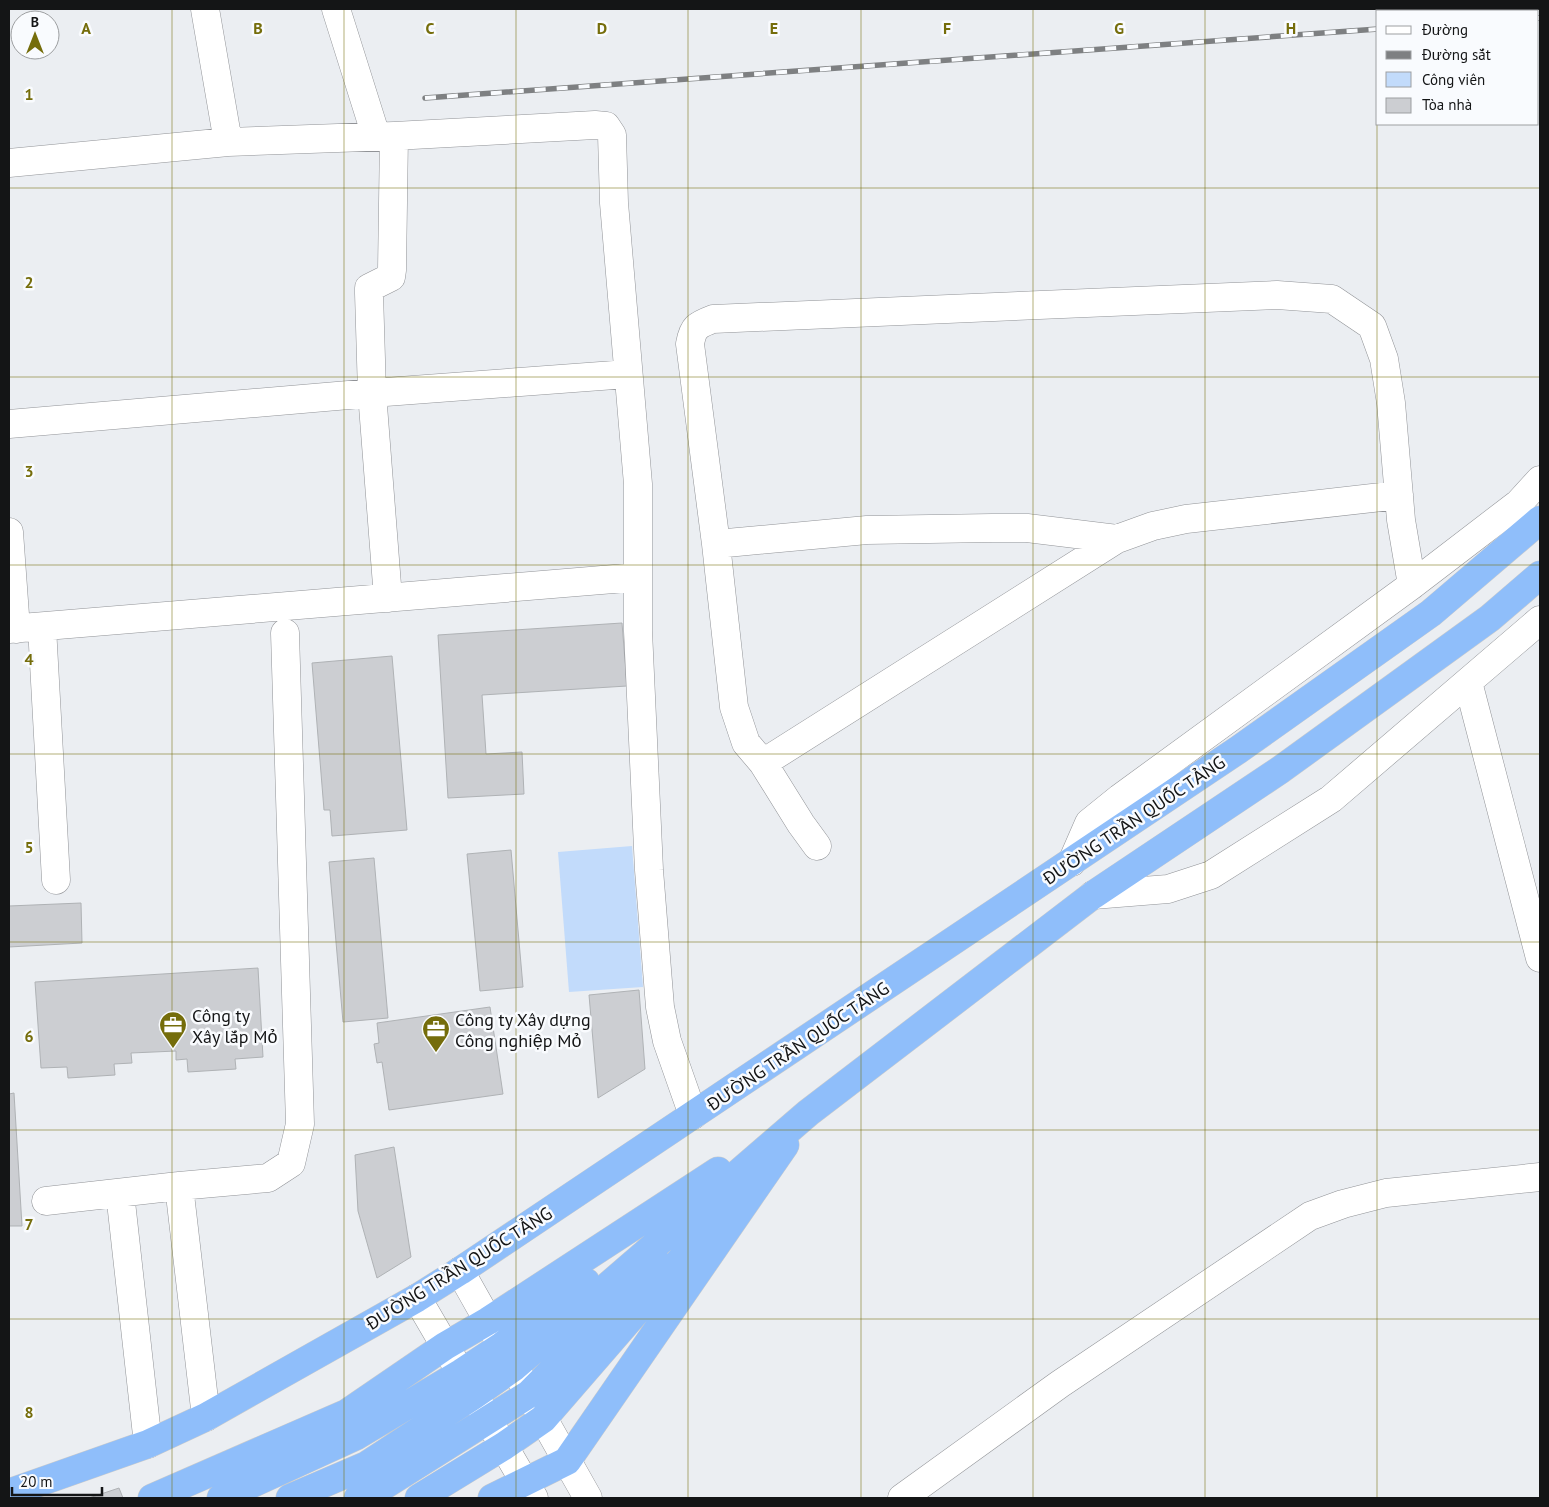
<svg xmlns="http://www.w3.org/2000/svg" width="1549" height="1507" font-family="'PT Sans',sans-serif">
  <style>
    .green { fill: #c2dbfb }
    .building { fill: #ccced2; stroke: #afb2b5 }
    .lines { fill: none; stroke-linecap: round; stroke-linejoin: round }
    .minor-casing { stroke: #919397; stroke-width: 29 }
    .highway-casing { stroke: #cbcccc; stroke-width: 29 }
    .minor { stroke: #fff; stroke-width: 28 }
    .highway { stroke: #8fbefa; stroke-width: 28 }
    .rail-casing { stroke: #7e8082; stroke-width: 5.5 }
    .rail { stroke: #f9fbfe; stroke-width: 4; stroke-dasharray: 11; stroke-linecap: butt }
    .grid { fill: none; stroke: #756d0b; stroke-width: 1; stroke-opacity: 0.55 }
    .labels { text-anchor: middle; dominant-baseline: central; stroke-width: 5; stroke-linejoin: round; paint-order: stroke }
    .street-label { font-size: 18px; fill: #141516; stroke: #f9fbfe }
    .poi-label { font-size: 18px; fill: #141516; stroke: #f9fbfe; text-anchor: start }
    .grid-label { font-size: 16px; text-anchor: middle; font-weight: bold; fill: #756d0b; stroke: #f9fbfe; stroke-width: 5; stroke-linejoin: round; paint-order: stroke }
  </style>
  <rect width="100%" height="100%" fill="#ebeef2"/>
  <path class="green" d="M632,846l11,141 -74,5 -11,-140z"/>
  <path class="building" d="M622,623l5,63 -145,9 4,59 36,-2 2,42 -76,4 -10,-163z
    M392,656l15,174 -75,6 -2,-26h-6l-12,-147z
    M511,850l12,137 -43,4 -13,-137z
    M374,858l14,160 -45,4 -14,-160z
    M81,903l1,40 -73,4v-41z
    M258,968l5,89 -28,2 1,10 -48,3 -1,-13 -11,1v-9l-45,2 1,10 -18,1 1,11 -47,3 -1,-11 -26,1 -6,-86z
    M639,990l6,79 -47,29 -9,-103z
    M490,1007l13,87 -114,16 -7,-48 -5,1 -3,-19 5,-1 -2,-20z
    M14,1093l8,133h-13v-132z
    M394,1147l17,110 -34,21 -19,-67 -3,-56z
    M119,1488l4,10h-34z"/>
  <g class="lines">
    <g class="minor-casing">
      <path id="minor" d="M205,9l23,133
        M336,9l40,127
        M9,163l219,-21 166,-6 201,-11 11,1 6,9 2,68 24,281v147l11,239 11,137 7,34 26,74
        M9,424l363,-31 256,-19
        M9,532l7,97
        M716,544l151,-14 125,-2h35l90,11
        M388,598l-16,-205 -3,-100v-5l22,-11 1,-7 2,-134
        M42,627l14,253
        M9,629l629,-52
        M1468,682l72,276
        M763,763l354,-224 36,-13 33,-7 213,-24
        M817,846l-16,-22 -38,-61 -17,-20 -12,-36 -18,-163 -26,-200c3,-17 7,-19 23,-25l564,-24 55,4 40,27 12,33 7,44 10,117 11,65
        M1072,862l17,-39 31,-25 292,-213 107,-82 21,-23
        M1093,895l75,-6 43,-14 120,-76 209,-179
        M179,1186l27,231
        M120,1193l28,251
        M46,1201l133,-15 89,-8 23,-15 9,-39 -15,-491
        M460,1271l128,227
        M417,1298l117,200
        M902,1498l158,-114 250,-168 33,-12 43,-11 154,-16"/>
    </g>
    <g class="highway-casing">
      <path id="highway" d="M9,1493l139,-49 58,-27 211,-119 43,-27 778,-521 193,-137 109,-93
        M152,1498l195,-85 98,-67 43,-25 230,-150
        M221,1498l135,-62 105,-63 41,-27 84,-64
        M290,1498l77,-33 107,-70 40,-28 294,-254 285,-218 187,-125 210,-152 50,-43
        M358,1498l19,-8 152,-96 129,-130
        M419,1498l85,-52 39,-27 202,-233
        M492,1498l75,-37 218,-316"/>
    </g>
    <use href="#minor" class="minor"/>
    <use href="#highway" class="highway"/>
    <g class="rail-casing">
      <path id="rail" d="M1538,18h2
        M425,98l953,-69"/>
    </g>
    <use href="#rail" class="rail"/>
  </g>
  <path class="grid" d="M172,9v1489M344,9v1489M516,9v1489M688,9v1489M861,9v1489M1033,9v1489M1205,9v1489M1377,9v1489M9,188h1531M9,377h1531M9,565h1531M9,754h1531M9,942h1531M9,1130h1531M9,1319h1531"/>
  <defs>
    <g id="office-pin" transform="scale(1.4375)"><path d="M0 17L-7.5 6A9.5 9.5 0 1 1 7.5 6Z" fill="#756d0b" stroke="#f9fbfe"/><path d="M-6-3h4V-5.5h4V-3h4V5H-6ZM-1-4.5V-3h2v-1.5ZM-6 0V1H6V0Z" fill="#fff"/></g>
  </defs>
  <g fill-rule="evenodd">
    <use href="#office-pin" x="173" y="1025"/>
    <use href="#office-pin" x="436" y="1029"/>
  </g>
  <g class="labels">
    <g class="street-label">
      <text transform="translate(1134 820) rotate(-34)">ĐƯỜNG TRẦN QUỐC TẢNG</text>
      <text transform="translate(798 1046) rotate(-34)">ĐƯỜNG TRẦN QUỐC TẢNG</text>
      <text transform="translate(459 1268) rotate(-32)">ĐƯỜNG TRẦN QUỐC TẢNG</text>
    </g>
    <g class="poi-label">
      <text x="192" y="1015">Công ty<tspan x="192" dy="21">Xây lắp Mỏ</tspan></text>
      <text x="455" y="1019">Công ty Xây dựng<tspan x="455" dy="21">Công nghiệp Mỏ</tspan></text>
    </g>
  </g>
  <g class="grid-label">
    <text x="86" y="34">A</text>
    <text x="258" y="34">B</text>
    <text x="430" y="34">C</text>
    <text x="602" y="34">D</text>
    <text x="774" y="34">E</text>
    <text x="947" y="34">F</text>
    <text x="1119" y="34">G</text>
    <text x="1291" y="34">H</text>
    <text x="29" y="100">1</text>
    <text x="29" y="288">2</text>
    <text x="29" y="477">3</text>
    <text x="29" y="665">4</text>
    <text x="29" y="853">5</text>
    <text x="29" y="1042">6</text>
    <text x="29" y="1230">7</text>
    <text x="29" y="1418">8</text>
  </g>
  <rect width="1549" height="1507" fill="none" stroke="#141516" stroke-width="20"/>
  <rect x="1376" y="10" width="162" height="115" fill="#f9fbfe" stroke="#9d9fa1"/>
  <rect x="1386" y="26" width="25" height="8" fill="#ffffff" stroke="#9d9fa1"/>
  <text x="1422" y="35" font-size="15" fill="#141516">Đường</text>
  <rect x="1386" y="51" width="25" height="8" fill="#7e8082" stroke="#9d9fa1"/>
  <text x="1422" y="60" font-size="15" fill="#141516">Đường sắt</text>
  <rect x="1386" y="72" width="25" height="15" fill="#c2dbfb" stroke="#9d9fa1"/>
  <text x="1422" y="85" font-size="15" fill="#141516">Công viên</text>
  <rect x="1386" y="98" width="25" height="15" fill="#ccced2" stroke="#9d9fa1"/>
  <text x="1422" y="110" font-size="15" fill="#141516">Tòa nhà</text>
  <g transform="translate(35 35)"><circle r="24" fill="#f9fbfe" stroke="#9d9fa1"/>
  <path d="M0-4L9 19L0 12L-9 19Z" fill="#756d0b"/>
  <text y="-8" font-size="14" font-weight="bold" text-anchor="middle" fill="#141516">B</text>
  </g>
  <path d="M12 1487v8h90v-8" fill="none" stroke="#141516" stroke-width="2.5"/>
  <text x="20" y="1487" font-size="15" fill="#141516" stroke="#f9fbfe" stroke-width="4" paint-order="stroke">20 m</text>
</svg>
